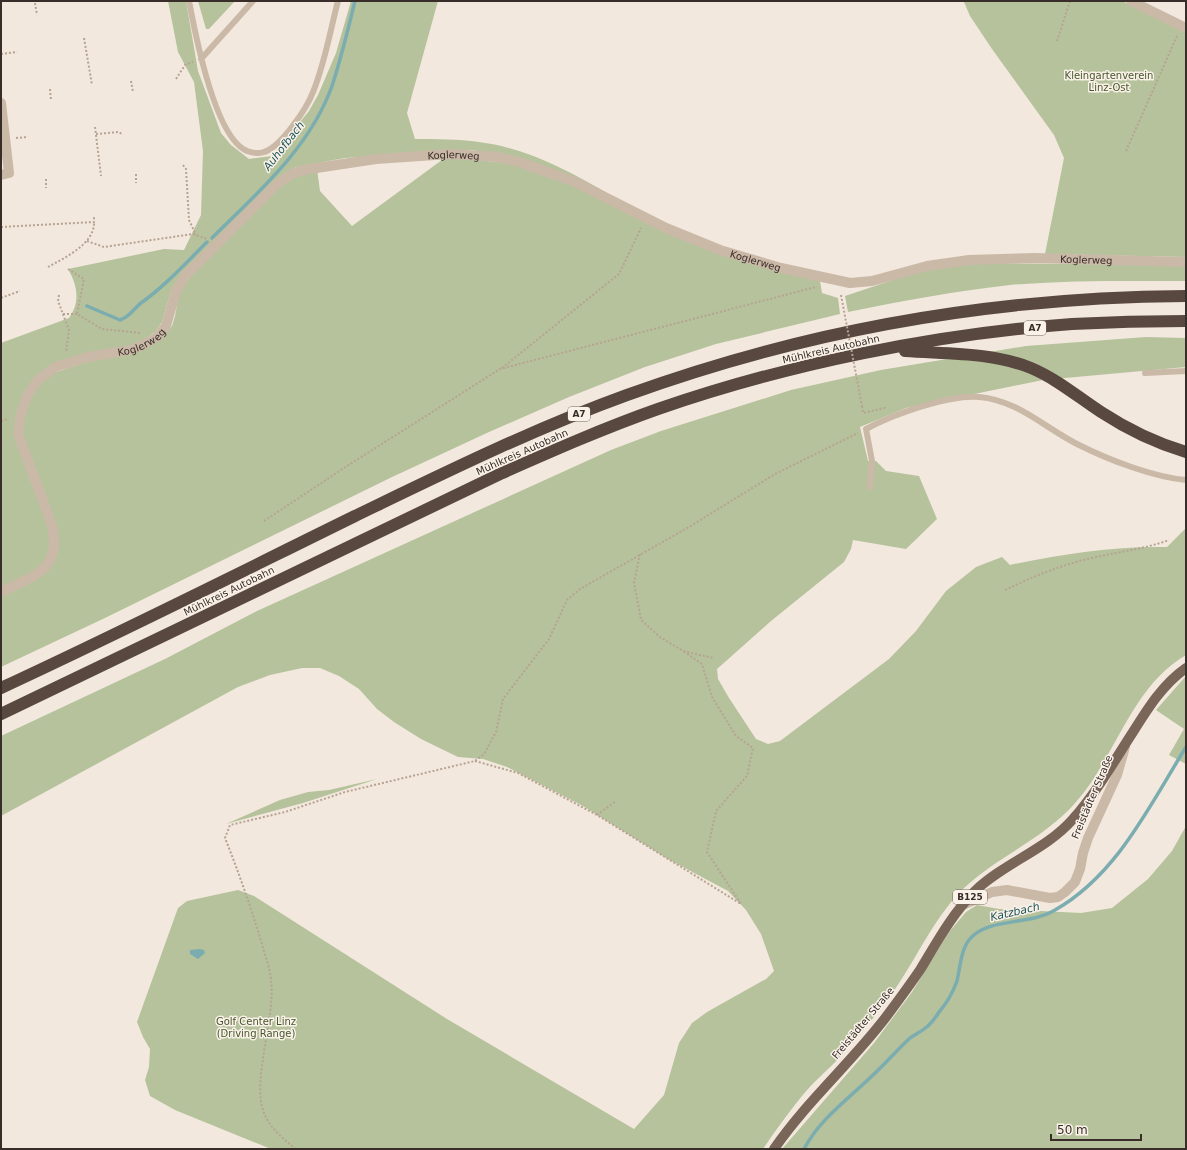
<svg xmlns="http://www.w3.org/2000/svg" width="1187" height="1150" font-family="'DejaVu Sans',sans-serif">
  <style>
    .green { fill: #b5c29c }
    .water { fill: #7badb0 }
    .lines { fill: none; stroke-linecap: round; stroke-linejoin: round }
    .stream { stroke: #7badb0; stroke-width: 3.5 }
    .path { stroke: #b7a392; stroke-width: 2; stroke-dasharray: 2 2; stroke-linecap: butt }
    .service { stroke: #cbb9a8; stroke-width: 6 }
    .minor { stroke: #cbb9a8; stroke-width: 10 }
    .primary { stroke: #7a6559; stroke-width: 10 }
    .motorway { stroke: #59483f; stroke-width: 12 }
    .path-bridge { stroke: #b7a392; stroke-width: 2; stroke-dasharray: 2 2; stroke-linecap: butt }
    .labels { text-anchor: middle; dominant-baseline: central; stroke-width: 3; stroke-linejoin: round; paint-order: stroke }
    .shield { fill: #faf2e9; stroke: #726862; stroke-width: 1 }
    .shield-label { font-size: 9px; font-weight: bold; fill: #382d28 }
    .park-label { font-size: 10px; fill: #46562c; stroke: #faf2e9 }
    .street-label { font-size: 10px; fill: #382d28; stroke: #faf2e9 }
    .water-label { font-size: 11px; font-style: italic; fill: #1d555a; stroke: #faf2e9 }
  </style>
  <rect width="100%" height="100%" fill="#f2e8dd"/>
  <path class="green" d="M168,1h18l12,70 23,62 10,12 18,14 23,-3 37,-45 9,-16 18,-42 15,-52h87l-31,112 8,26c21,0 43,0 64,3 47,6 91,29 131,53l-99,-39 -41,-6 -125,8 -49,9 -7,4 -118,120 -9,31 -7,10 -16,11 -89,22 -14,11 -15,49 13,-35 16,-16 113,-37 9,-11 3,-10 4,-22 11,-17 74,-76 25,-22 28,-10 3,22 32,35 94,-69 62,6 54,17 98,49 160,52 2,12 16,5 2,16 -124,30 -71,23 -76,30 -80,35 -99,46 -283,139 -106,50v-324l68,-25c12,-16 8,-34 -1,-49l96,-20 20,1 17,-35 2,-64 -9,-69 -16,-30z
    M198,1h37l-26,28h-3z
    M1122,1l64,32v224l-141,-3 19,-96 -10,-23 -62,-86 -22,-33 -6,-14z
    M969,263l217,2v16c-58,0 -118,-1 -176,4 -54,6 -109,16 -162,27l-3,-16 69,-23z
    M1146,337l40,1v29l-143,13 -137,28 -46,19 8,34h8l10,10 33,5 18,43 -31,30 -53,-9 -2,9 -7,13 -73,59 -54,48 1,10 11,19 27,41 12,5 12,-3 109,-82 27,-28 30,-40 30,-24 26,-10 8,8c53,-11 103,-19 157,-18l19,-19v127c-55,32 -70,102 -110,147 -33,38 -77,53 -112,86 -33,32 -49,76 -77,112 -15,20 -31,39 -48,58 -12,13 -26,24 -37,38 -14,17 -27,35 -39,53h-492l-96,-39 -25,-14 -5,-16 4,-13 1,-18 -7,-12 -6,-15 41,-114 9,-7 51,-11 16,6 193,123 187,110 30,-34 15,-52 13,-20 15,-11 59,-33 8,-8 -13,-37 -15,-24 -18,-19 -60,-32 -85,-53 -76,-39 -24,-8 -25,-2 -37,-18 -27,-17 -17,-13 -18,-20 -20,-13 -19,-8h-18l-32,7 -32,12 -237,129v-80l164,-77 92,-48 354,-161 50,-19 130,-41 90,-20 145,-24z
    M1186,676v88l-17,-9 15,-26 -28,-19z
    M377,779l-74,24 -77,21 54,-24 28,-8 21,-2z
    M1186,826v323h-404l92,-106 38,-51 37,-60 17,-20 11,-7 22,4 82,4 31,-5 36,-29 24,-28z"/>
  <path class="water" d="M200,949l4,1 1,3 -7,6 -8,-5v-4z"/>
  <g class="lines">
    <path class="stream" d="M212,238c45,-45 98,-90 120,-152 9,-27 16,-57 23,-85
      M87,306l33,14c11,-4 13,-11 21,-17 24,-17 45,-40 66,-61
      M804,1149c15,-29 44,-50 68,-73 13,-12 25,-26 38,-38 6,-4 12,-7 18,-12 4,-4 8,-9 11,-14 8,-9 14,-20 18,-31 3,-13 4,-31 12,-41 18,-23 60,-14 86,-30 62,-35 95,-105 131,-163"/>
    <path class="path" d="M35,3l2,12
      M84,38l8,47
      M1057,41l13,-40
      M1,54l16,-2
      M176,79l9,-14 8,-3
      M131,81l2,11
      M50,89l1,12
      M95,127l6,49
      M96,134l23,-2 4,3
      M16,138l12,-1
      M1126,151l51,-115
      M183,165l3,4 3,51 7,15
      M136,174v9
      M46,179v9
      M1,227l93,-5v-6
      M87,241l17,6 89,-13 14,5
      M48,267c16,-9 47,-23 46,-45
      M68,269l16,10 -7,35 25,15 39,4
      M59,295l-1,6 11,29 -3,22
      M1,298l19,-7
      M63,314h14
      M502,368l117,-94 22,-46
      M862,406l1,7 22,-5 1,2
      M1186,408v12
      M1,421l8,-2
      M264,521l83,-55 153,-97 316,-82
      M640,554l-6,29 7,37 19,17 23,14 30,7
      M1005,590c23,-11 46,-21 71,-28 31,-9 63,-11 93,-22
      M475,761l43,12 79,42 144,89 -34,-52 9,-41 31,-35 6,-28 -17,-12 -24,-39 -10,-33 -19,-13
      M597,815l19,-14
      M296,1149c-13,-10 -26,-21 -32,-36 -13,-32 12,-96 7,-133 -1,-12 -6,-24 -9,-36 -11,-36 -23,-71 -37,-106l5,-13 55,-13 60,-20 130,-31 9,-7 12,-22 7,-33 46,-60 18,-39 13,-11 109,-62 86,-53 83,-41"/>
    <path class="service" d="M189,1c6,32 26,137 58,150 5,2 11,3 17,1 17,-5 43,-44 49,-60 12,-29 17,-61 25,-91
      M201,59l52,-58
      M1145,373l41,-2
      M870,487l2,-26 -6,-32c28,-15 81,-34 113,-32 39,3 67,32 100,48 30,15 74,32 107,35"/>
    <g class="minor">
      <path d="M1131,1l55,27"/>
      <path d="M1,103l8,70 -8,2"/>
      <path id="s1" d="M1,592c34,-17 61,-22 51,-67l-34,-91 2,-17 7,-21 11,-16 17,-13 33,-10 42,-7 11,-4 16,-9 9,-11 10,-35 9,-15 91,-91 16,-11 11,-4 73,-11 74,-5 48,3 21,5 54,19 93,47 54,22 61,18 69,15 22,-2 55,-15 42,-6 65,-2 152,4"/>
      <path d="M963,905l29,-13 15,-2 43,8 8,-1 7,-5 10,-10 5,-13 3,-16 5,-15 29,-63 8,-28"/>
    </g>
    <path class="primary" d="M774,1149c33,-48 77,-86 112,-132 12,-16 23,-31 34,-47 17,-28 32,-56 55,-79 29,-28 71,-41 98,-72 24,-27 41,-58 60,-87 15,-24 30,-48 53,-64"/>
    <path class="motorway" d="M905,351c43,3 86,1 126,17 26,11 47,29 70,44 26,17 55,31 85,40
      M1,688c119,-55 236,-114 354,-172 89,-43 178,-87 272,-121 182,-66 365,-98 559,-99
      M1,714l499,-240c52,-23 104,-46 158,-65 130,-45 277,-75 414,-85 38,-2 76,-3 114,-3"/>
    <path class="path-bridge" d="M841,295l21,111"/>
  </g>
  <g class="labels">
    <g class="shield">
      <rect x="1024" y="321" width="22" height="14" rx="3"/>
      <rect x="568" y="407" width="22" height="14" rx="3"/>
      <rect x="953" y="890" width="34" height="14" rx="3"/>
    </g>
    <g class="shield-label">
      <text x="1035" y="328">A7</text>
      <text x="579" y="414">A7</text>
      <text x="970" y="897">B125</text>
    </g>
    <g class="park-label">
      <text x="1109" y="75">Kleingartenverein<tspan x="1109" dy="12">Linz-Ost</tspan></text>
      <text x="256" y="1021">Golf Center Linz<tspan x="256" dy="12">(Driving Range)</tspan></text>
    </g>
    <g class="street-label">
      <text stroke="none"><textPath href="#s1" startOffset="759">Koglerweg</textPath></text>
      <text stroke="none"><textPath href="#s1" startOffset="1418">Koglerweg</textPath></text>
      <text stroke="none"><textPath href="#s1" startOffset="1082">Koglerweg</textPath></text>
      <text stroke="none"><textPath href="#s1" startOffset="363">Koglerweg</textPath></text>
      <text transform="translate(831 349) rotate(-13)">Mühlkreis Autobahn</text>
      <text transform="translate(522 452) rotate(-24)">Mühlkreis Autobahn</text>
      <text transform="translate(229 591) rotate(-26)">Mühlkreis Autobahn</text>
      <text transform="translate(1092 797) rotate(-67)">Freistädter Straße</text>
      <text transform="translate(863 1023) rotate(-50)">Freistädter Straße</text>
    </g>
    <g class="water-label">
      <text transform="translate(284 146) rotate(-52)">Auhofbach</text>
      <text transform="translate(1015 912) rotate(-13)">Katzbach</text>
    </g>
  </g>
  <rect width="1187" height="1150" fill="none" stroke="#382d28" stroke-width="4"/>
  <path d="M1051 1134v6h90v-6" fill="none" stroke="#382d28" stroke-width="2"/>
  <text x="1057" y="1134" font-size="12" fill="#382d28" stroke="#faf2e9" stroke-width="3" paint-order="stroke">50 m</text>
</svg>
